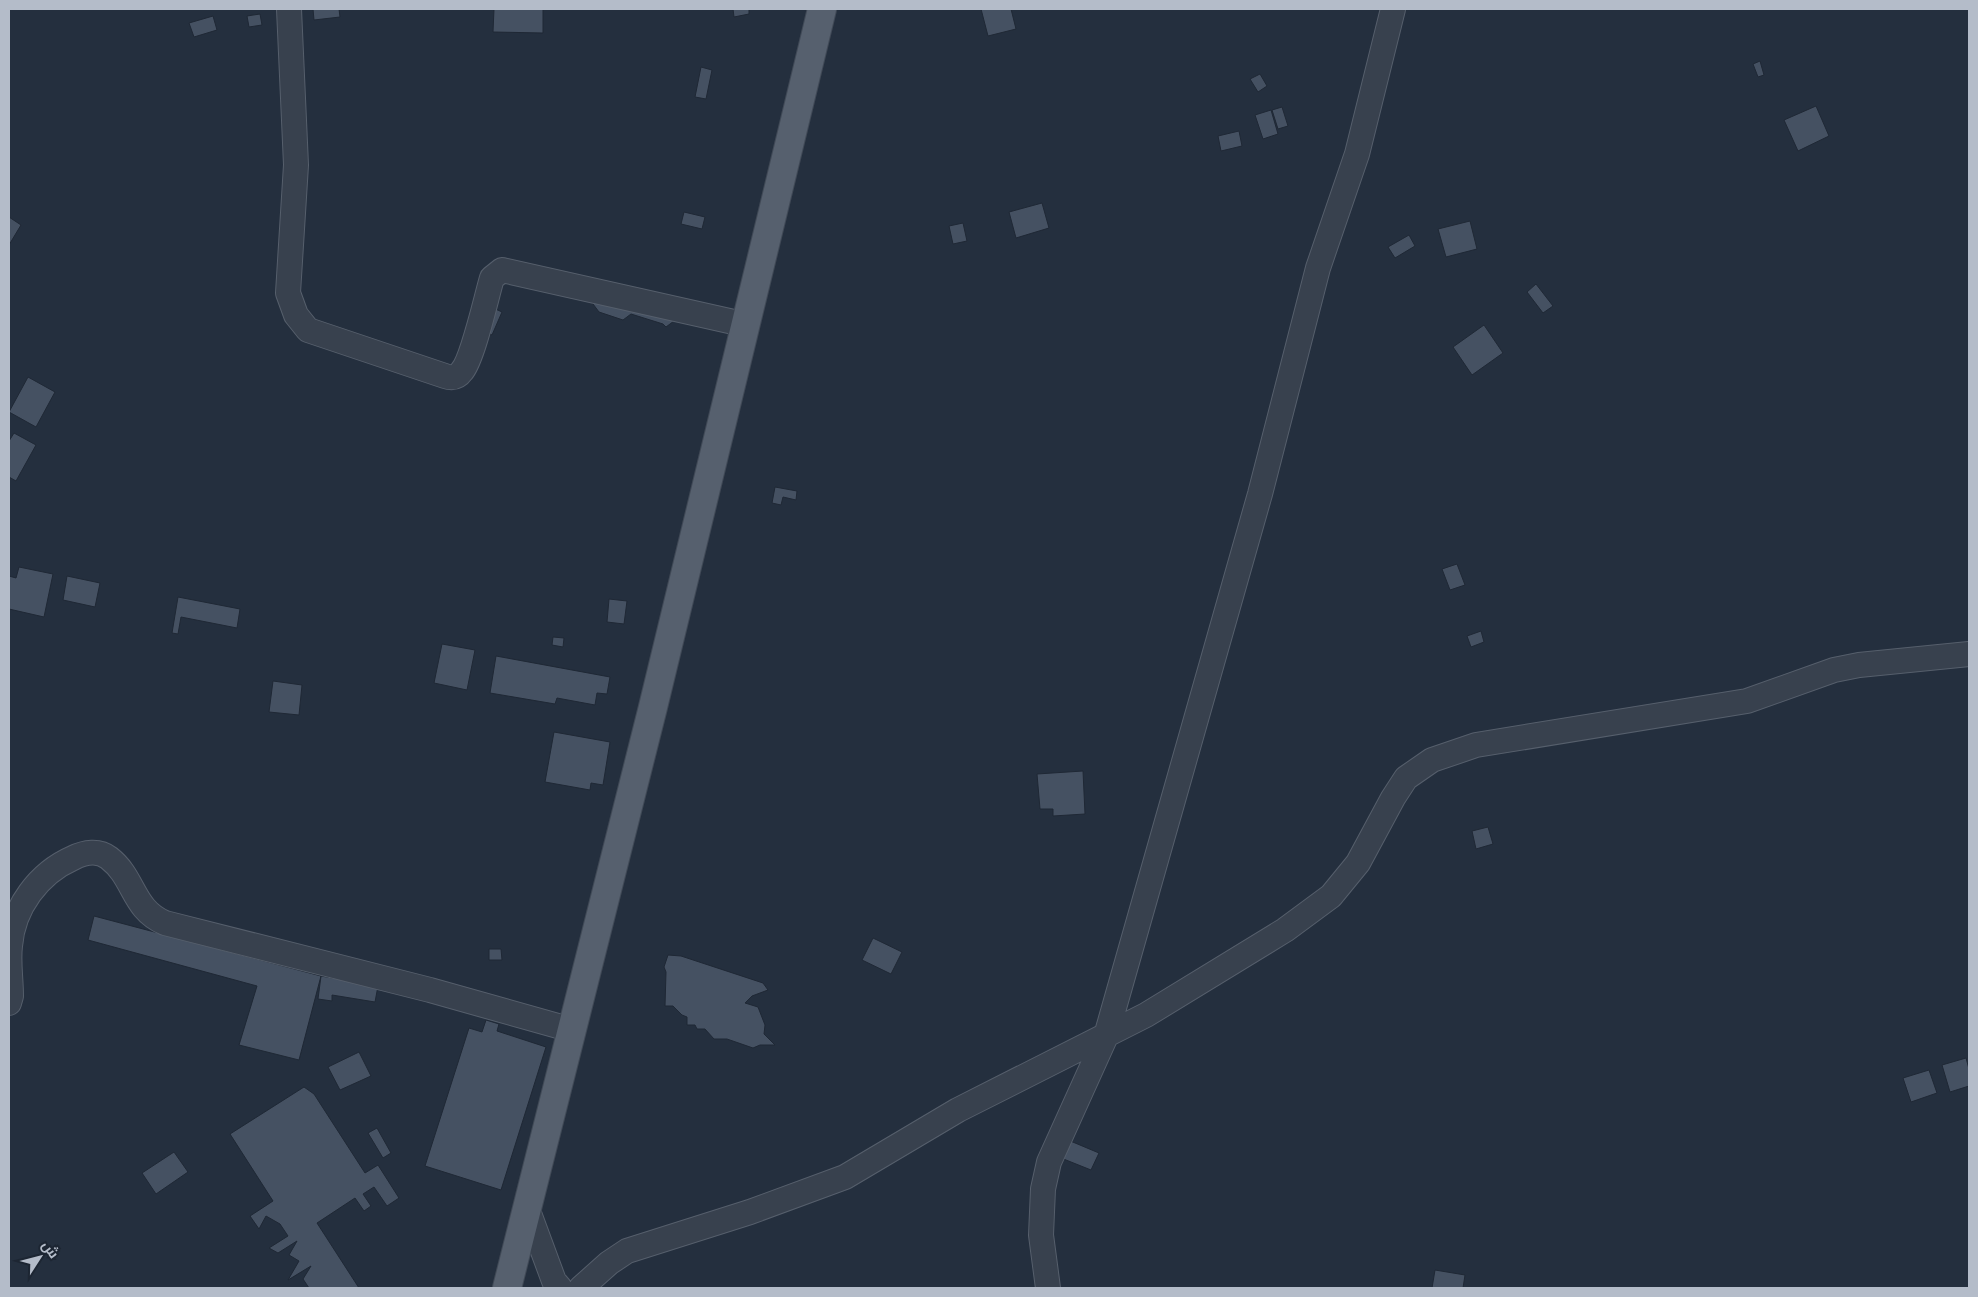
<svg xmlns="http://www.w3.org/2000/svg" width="1978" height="1297" font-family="'Work Sans',Cairo,sans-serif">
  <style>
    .building { fill: #455162; stroke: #1f2835 }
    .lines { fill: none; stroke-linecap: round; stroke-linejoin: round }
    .minor-casing { stroke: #565f6c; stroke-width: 26 }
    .major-casing { stroke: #414a57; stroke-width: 30 }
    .minor { stroke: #38414e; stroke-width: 24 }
    .major { stroke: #56606e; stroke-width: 28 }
  </style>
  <rect width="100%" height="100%" fill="#242f3e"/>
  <path class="building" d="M313,9h26l1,8 -26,3z
    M494,9h49v24l-50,-1z
    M733,9h16v5l-15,3z
    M981,9h30l5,20 -28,7z
    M260,14l2,11 -13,2 -2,-11z
    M213,16l4,14 -23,7 -5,-14z
    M1760,61l4,14 -6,2 -5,-13z
    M701,67l11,3 -6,29 -11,-2z
    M1260,74l7,12 -9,6 -8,-13z
    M1816,106l13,30 -31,15 -14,-31z
    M1282,107l6,19 -10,3 -6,-19z
    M1271,110l7,24 -15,5 -8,-24z
    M1239,131l3,15 -21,5 -3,-15z
    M1042,203l7,25 -33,10 -7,-26z
    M684,212l21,5 -3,12 -21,-5z
    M9,217l12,8 -12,20z
    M1470,221l7,28 -31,8 -8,-28z
    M963,223l4,18 -14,3 -4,-18z
    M1409,235l6,11 -20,12 -7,-11z
    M572,276l106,35 -4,10 -8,6 -3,-3 -32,-10 -8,6 -24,-8z
    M1536,284l17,22 -10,7 -16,-21z
    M489,306l13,6 -10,23 -14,-7z
    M1484,325l19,28 -31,22 -19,-28z
    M28,377l27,15 -19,35 -27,-15z
    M14,433l22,12 -20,36 -7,-4v-36z
    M775,487l22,4 -1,9 -13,-3 -2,8 -9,-2z
    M1457,564l8,21 -15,5 -8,-21z
    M19,567l34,7 -9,43 -35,-8v-33l7,2z
    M67,576l33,7 -5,24 -32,-7z
    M178,597l62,12 -3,19 -56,-11 -3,17 -6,-1z
    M609,599l18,2 -3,23 -17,-2z
    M1481,631l3,11 -13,5 -4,-11z
    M553,637l11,1 -1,9 -11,-2z
    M442,644l33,6 -8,40 -33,-7z
    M496,656l114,21 -3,17 -10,-1 -2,12 -38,-7 -2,6 -65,-11z
    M273,681l29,4 -3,30 -30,-3z
    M554,732l56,10 -7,43 -12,-2 -1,7 -45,-8z
    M1083,771l2,43 -32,2v-7h-13l-3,-35z
    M1488,827l5,17 -17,5 -4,-18z
    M94,916l227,60 -22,84 -60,-15 18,-59 -169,-46z
    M873,938l29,14 -11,22 -29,-14z
    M489,949h12l1,11h-13z
    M668,955l13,1 82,27 5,7 -16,6 -7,7 13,4 7,18 -1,9 11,11h-15l-7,3 -26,-9h-13l-9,-10h-8l-2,-4h-8v-8l-5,-2 -9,-9h-8l1,-34 -2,-5z
    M321,976l57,10 -3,16 -43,-7v6l-14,-2z
    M486,1020l13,4 -2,7 49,16 -45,143 -76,-24 44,-138 13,4z
    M359,1052l12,24 -31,14 -12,-23z
    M1966,1058l3,11v17l-19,6 -8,-27z
    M1929,1070l8,23 -26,9 -8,-24z
    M304,1087l10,7 51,79 13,-8 21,33 -12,8 -13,-19 -11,7 8,12 -7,5 -9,-13 -38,25 42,65h-50l-6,-9 8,-13 -23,14 11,-19 -10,-6 8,-14 -19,12 -9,-5 19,-12 -8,-12 -14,-8 -7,13 -9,-13 23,-15 -43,-67z
    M377,1128l14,25 -8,5 -15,-25z
    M1068,1140l31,13 -8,17 -30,-12z
    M174,1152l14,20 -32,22 -14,-21z
    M1435,1270l30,5 -2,13h-31z"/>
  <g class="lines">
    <g class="minor-casing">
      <path id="minor" d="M289,9l7,156 -8,128 8,22 12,15 137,46c6,2 12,2 17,-5 11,-13 24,-73 30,-93l10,-8 245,55
        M9,1003l2,-7c0,-17 -3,-34 -1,-50 3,-39 29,-73 63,-88 12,-6 26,-8 36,0 26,20 23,51 56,65l265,67 142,40
        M527,1208l27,73 6,7
        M581,1288l28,-25 18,-12 123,-39 95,-35 113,-67 188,-95 139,-85 46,-34 27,-33 35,-65 13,-20 26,-18 44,-15 271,-44 87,-31 25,-5 110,-11
        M1048,1288l-7,-53 2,-46 6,-27 57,-126 154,-542 58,-226 39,-114 36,-145"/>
    </g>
    <g class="major-casing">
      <path id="major" d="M507,1288l146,-581 169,-698"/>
    </g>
    <use href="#minor" class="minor"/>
    <use href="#major" class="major"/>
  </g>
  <rect width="1978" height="1297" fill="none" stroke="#b4bcc9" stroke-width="20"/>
  <g transform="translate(40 1257) rotate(54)" stroke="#1d2633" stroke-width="4" paint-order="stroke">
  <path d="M0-4L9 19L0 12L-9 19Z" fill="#b4bcc9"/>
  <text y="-8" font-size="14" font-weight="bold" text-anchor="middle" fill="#b4bcc9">ش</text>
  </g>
</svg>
